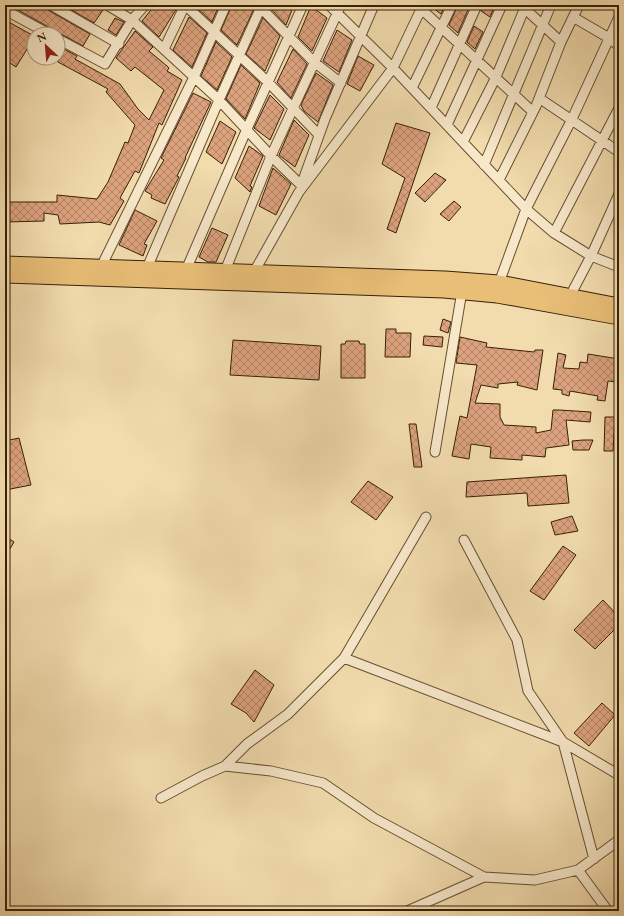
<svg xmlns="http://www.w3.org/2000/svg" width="624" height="916" font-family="'EB Garamond',serif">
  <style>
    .building { fill: url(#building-cross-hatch); stroke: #372007 }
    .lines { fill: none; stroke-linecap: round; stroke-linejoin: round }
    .minor-casing { stroke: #664f31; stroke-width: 11 }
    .trunk-casing { stroke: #372007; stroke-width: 17 }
    .minor { stroke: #f7e8ca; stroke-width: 9 }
    .trunk { stroke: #e9be77; stroke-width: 15 }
  </style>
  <defs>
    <pattern id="building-cross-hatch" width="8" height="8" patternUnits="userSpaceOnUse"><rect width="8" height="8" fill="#dca27e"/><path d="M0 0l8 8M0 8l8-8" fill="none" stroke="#b38465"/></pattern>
  </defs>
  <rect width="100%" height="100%" fill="#f2dcae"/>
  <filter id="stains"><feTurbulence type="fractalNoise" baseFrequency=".005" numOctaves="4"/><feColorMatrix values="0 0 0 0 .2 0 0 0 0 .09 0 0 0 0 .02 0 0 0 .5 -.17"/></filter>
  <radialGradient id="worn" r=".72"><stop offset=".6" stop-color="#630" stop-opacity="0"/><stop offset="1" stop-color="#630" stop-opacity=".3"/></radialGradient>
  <path class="building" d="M9,5h36l3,5 42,24 -7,12 -22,-12h-6l-3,-5z
    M63,5h31l9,5 -9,13z
    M155,5h19l3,3 -18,29 -17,-16z
    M194,5h25l-7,17z
    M232,5h17l5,4 -17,36 -16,-15z
    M269,5h25l-8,20 -18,-19z
    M429,5h16l-4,9z
    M458,5h12l-12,28 -9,-8z
    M483,5h12l-5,12 -9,-6z
    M311,6l16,12 -15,33 -14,-14z
    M189,17l18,16 -15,34 -19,-17z
    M115,18l9,4 -8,13 -8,-5z
    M263,18l17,18 -15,35 -19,-17z
    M5,20l29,16v13l-5,-3 -13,21 -11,-7z
    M474,26l9,6 -8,17 -8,-7z
    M337,30l15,10 -13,32 -16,-11z
    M135,31l18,16 -4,4 18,15 2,2 -2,3 15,9 -20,45 -3,-2 -20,50 -4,-2 -15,27 4,3 -14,24 -11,-3 -39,2 -2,-9 -14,-2v8l-39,1v-20h52v-7l40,4 11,-17 17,-40 3,1 7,-18 -29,-33 2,-3 -50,-27v-12l5,2 1,-3 13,7 -2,3 45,25 18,25 11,11 15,-30 -29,-23 -4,4 -15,-13z
    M216,42l16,15 -15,33 -16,-14z
    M293,49l14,15 -16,34 -14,-16z
    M358,56l16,9 -14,26 -13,-7z
    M241,65l19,18 -15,36 -19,-20z
    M316,73l17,12 -15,37 -14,-11 -3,-6z
    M193,93l18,9 -26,56h1l-9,18 2,1 -14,27 -14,-6 1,-3 -7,-4 19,-31 -3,-2z
    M270,95l14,14 -14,31 -16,-12z
    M294,120l15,15 -14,32 -16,-12z
    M220,121l16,11 -14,32 -16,-12z
    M396,123l34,10 -34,100 -9,-4 18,-51 -23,-14z
    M249,146l14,10 -13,30 2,1 -2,5 -15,-14z
    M273,168l18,16 -15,31 -17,-9z
    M435,173l11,7 -21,22 -10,-9z
    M454,201l7,6 -12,14 -9,-7z
    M135,210l22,11 -13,23 3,1 -4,11 -24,-11z
    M212,228l16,7 -12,27h-8l-9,-5z
    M443,319l8,3 -3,11 -8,-3z
    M386,329h10v4h15l-1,24h-25z
    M424,336l19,1 -1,10 -19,-2z
    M460,337l27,6 -1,4 48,5 1,-2h8l-6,40 -20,-5 1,-3 -20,2v4l-17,-3 -6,18 25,1v13l4,8 32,2v6l15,-3 2,-20h6l32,2 -1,10 -24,-2 3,25 -23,3 -1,9 -23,-2v5l-32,-2 1,-11 -20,-3 -2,15 -17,-3 8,-40 7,2 10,-53 -21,-2z
    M233,340l88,6 -2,34 -89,-5z
    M346,341h13l1,3h5v34h-24v-34h4z
    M558,353l8,2 -3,13 16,1 1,-7 7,1 1,-9 31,5 -2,23 -9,-1 -3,20 -8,-1 1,-4 -28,-5 -1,5 -7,-2v-4l-9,-1z
    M605,417h10l-2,34h-9z
    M409,424h7l6,43h-8z
    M19,438l12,47 -26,5v-49z
    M583,440h10l-4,10h-16l-1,-9z
    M566,475l3,28 -41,3 -1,-13 -61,4 1,-15z
    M368,481l25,16 -17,23 -25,-18z
    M572,516l6,15 -23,4 -4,-13z
    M5,536l9,6 -9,15z
    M563,546l13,9 -32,45 -14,-9z
    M603,600l16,17v8l-24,24 -21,-19z
    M255,670l19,15 -20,37 -8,-9 -15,-9z
    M602,703l13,12 -26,31 -15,-13z"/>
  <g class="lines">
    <g class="minor-casing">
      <path id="minor" d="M51,5l68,39
        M107,5l25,15 87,80 52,56 30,29
        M185,5l83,77 51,53
        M258,5l56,57 27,21
        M329,5l64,63 133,141 28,24 37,23 28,11
        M418,6l115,106
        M522,6l39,36
        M5,10l44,24
        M573,17l36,21 10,8
        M58,39l47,25 27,-44 13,-15
        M164,49l21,-44
        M412,88l40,-83
        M539,98l80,54
        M431,108l46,-103
        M447,125l55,-120
        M463,142l33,-65 30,-72
        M484,165l67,-160
        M499,180l37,-74 25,-64 18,-37
        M302,183l23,-64 49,-114
        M554,233l65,-125
        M101,267l93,-190 32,-72
        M147,268l72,-168 43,-95
        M186,270l60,-139 57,-126
        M225,271l46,-115 70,-151
        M254,272l45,-80 94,-124 30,-63
        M499,283l27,-74 46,-90 47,-102
        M570,296l21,-40 28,-62
        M435,452l27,-161
        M464,540l53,100 11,51 35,51 31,117
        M344,658l219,84 56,33
        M225,766l46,5 52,12 51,35 110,59
        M161,798l41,-22 23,-10 22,-22 41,-30 56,-56 82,-141
        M578,870l30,41
        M407,911l77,-34 51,3 43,-10 41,-30"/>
    </g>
    <g class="trunk-casing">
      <path id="trunk" d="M5,264l440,15 54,4 120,23
        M5,275l439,15 53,5 122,22"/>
    </g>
    <use href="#minor" class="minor"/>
    <use href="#trunk" class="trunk"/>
  </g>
  <rect width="624" height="916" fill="none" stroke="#f2dcae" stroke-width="20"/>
  <rect x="6" y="6" width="612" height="904" fill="none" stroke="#372007" stroke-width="2"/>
  <rect x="10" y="10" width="604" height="896" fill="none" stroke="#372007"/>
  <g transform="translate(46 46) rotate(334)"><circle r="19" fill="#f7e8ca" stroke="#aa987c"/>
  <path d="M0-3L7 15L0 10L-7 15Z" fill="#8f2418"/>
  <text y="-6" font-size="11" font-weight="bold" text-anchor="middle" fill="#372007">N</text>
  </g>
  <rect width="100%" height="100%" filter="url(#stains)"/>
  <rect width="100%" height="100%" fill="url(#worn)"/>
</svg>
